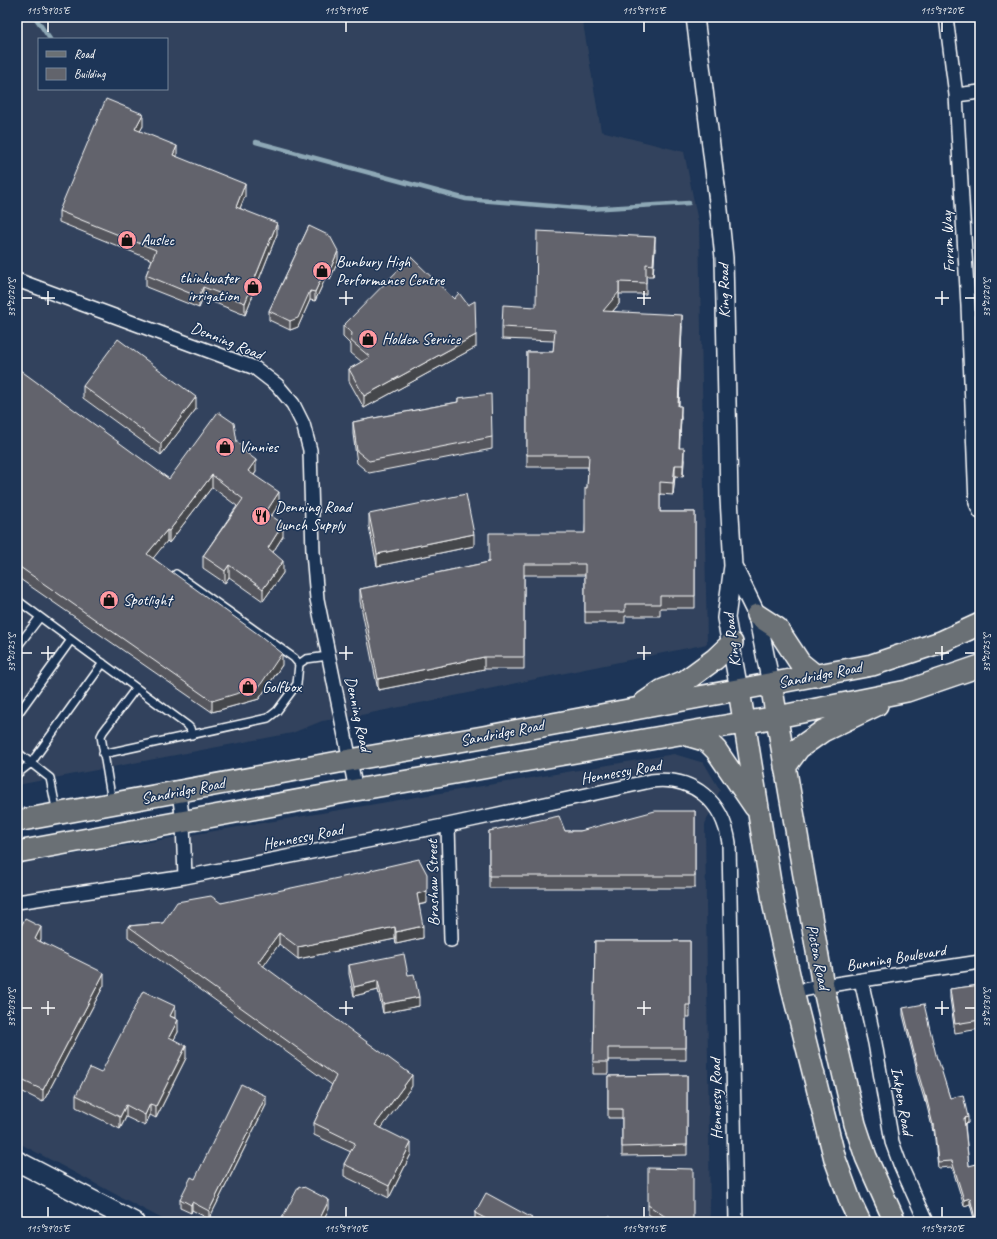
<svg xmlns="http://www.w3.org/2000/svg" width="997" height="1239" font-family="Caveat,sans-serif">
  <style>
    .built { fill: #32435d; fill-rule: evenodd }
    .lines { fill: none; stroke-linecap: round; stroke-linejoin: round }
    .stream { stroke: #8ea8b6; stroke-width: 4.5 }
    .service-casing { stroke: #fff; stroke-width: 10 }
    .minor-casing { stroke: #fff; stroke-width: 16 }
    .tertiary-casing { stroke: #fff; stroke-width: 20 }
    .secondary-casing { stroke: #fff; stroke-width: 22 }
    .primary-casing { stroke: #fff; stroke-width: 24 }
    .service { stroke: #1d3557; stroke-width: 7 }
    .minor { stroke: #1d3557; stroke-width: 13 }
    .tertiary { stroke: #1d3557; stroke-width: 17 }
    .secondary { stroke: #1d3557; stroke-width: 19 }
    .primary { stroke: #6a7074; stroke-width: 21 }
    .wall { fill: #54565d; stroke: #fff }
    .shaded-wall { fill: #45464c; stroke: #fff }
    .building { fill: #62646c; stroke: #fff }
    .ticks { fill: none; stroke: #fff; stroke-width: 1.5 }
    .labels { text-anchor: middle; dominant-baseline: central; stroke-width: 3; stroke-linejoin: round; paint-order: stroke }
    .poi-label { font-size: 16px; fill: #fff; stroke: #1d3557; text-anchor: start }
    .street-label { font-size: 16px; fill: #fff; stroke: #1d3557 }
    .neatline { fill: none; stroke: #fff; stroke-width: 1.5 }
    .ticks-label { font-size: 10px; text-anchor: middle; fill: #fff }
  </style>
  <rect width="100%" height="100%" fill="#1d3557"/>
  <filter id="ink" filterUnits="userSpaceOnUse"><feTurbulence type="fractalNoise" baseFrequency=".025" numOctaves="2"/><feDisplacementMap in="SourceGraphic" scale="8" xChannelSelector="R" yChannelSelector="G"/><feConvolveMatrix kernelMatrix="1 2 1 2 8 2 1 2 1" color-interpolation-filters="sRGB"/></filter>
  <g filter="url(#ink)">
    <path class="built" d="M17,17h565l19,114 83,21 15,75 8,417 -351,72 -34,5 -30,12 -275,52zM39,39h128v50h-128z
      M674,754l30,9 16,27 -15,34 5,398h-542l-151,-80v-278z"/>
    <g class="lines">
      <path class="stream" d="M35,17l15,22
        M256,142l210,57 123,10 100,-6"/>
      <g class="service-casing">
        <path id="service" d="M176,574l118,84 5,6
          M17,600l171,126 2,2 2,7
          M17,647l23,-30
          M17,715l54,-75
          M17,752l33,26 7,35
          M103,754l165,-36 9,-7 20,-27 2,-20 7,-5 22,-3
          M17,774l14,-11 72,-100
          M112,802l-11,-66 2,-4 33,-44"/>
      </g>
      <g class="minor-casing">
        <path id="minor" d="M946,17l10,78 12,211 8,197 4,9
          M956,95l24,-3
          M17,280l238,88 22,17 16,19 10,20 7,26 3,102 4,47 39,191
          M179,792l4,31 2,54
          M448,825l3,115
          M17,902l168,-25 263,-52 203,-44c42,-5 72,20 78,62l7,379
          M861,980l14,63 17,99 8,22 26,58
          M793,992l30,-6 157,-24"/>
      </g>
      <g class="tertiary-casing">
        <path id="tertiary" d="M695,17l24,193 5,48 5,240 4,68 -7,52 13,72
          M733,566l24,49 14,69"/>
      </g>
      <g class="secondary-casing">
        <path id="secondary" d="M17,1161l117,61"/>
      </g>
      <g class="primary-casing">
        <path id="primary" d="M757,615l20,13 23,35 16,13
          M771,684l52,302 32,138 11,33 29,65
          M739,690l35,217 19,85 42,167 16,44 9,19
          M644,703l19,-13 22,-9 30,-22 17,-16
          M683,734l24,7 9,9 39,57
          M785,767l14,-19 24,-17 54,-26
          M17,821l333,-61 133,-23 389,-72 69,-23 39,-18
          M17,852l339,-62 421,-73 130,-26 73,-25"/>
      </g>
      <use href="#service" class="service"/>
      <use href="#minor" class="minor"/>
      <use href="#tertiary" class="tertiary"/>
      <use href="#secondary" class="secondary"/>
      <use href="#primary" class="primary"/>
    </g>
    <path class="wall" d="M143,126l-3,5 37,26 68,39 -5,12 37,26 -32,81 -42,-17 -4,10 -53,-21v-12l6,-15 -93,-38v-11z
      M309,226l29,35 -8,18 -4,-2 -11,24 -5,-1 -12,27 -8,3 -21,-10v-9z
      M655,248l-2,28h-7v18h-27v10l-6,7 69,15 -3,80 2,12 -2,30 5,12 -1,17 -8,-1 -2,19 -13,-1v18h35v96h-35v8h-35v7h-40v-48h-61v94h-40l-106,21 -18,-89v-12l129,-27 96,-29 3,-66h-61v-115h26l1,-11 -52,-2v-12l34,-20z
      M343,326l133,21 -112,61 -15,-27v-12l13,-7 -11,-9v-8l-8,-8z
      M17,375l152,104 68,-37 9,10 10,20 -2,3 25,29 -8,12 12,20 -10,16 10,21 -20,28 -34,-24 -4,6 -22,-15v-12l34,-50 -25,-19 -43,56 -2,-2 -14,17 129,107 -23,34 -47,13 -195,-135z
      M83,386l113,23 -35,46 -78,-57z
      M458,398l34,39v12l-123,24 -12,-10 -4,-29v-12l105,-20z
      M369,514l105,32 -97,20 -8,-40z
      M695,811v77h-206v-57h91z
      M221,903h206l-8,2 4,33 -27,6 -1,-5 -97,20 -19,-15 -16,22 149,120 -31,42 30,26 -22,44 -45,-22v-12l7,-12 -37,-17v-12l18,-38 -204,-148v-11l35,-3z
      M17,933l24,6 -1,2 64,44 -61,117 -26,-13z
      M595,941h95v76h-4v43h-78v14h-15z
      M349,965l59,10 11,31 -36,7 -5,-23 -24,6 -5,-22z
      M980,985v44l-25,4 -5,-35v-9z
      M903,1008l34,51 13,39 18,25 -3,1 4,42 11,56h-5l-5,-18 -6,2 -12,-39 -14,1 -4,-38 -1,1 -7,-29h-1l-9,-30v-6l-13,-51z
      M175,1018l3,14 -4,7 12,19 -30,60 -6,-3 -5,11 -19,-9 -6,12 -44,-22v-12l25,-22z
      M687,1075v80l-65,1v-38h-14v-42z
      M266,1105l-57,114 -17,-9 -1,3 -11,-5v-9l15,-20z
      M648,1205l45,17h-33l-12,-8z
      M475,1213l57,9h-57z"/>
    <path class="shaded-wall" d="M143,114v12l-8,14v-11z
      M177,146v11l-4,-2z
      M245,184v12l-9,22v-11z
      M277,223v11l-32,81v-12z
      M655,237v11l-2,28v-11z
      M338,251v10l-8,18v-9z
      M326,268v9l-11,24v-9z
      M619,282v22l-16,18v-11z
      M203,287v11l-4,10v-11z
      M310,291v9l-12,27 -8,3v-9z
      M682,315v11l-4,92v-12z
      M476,335v12l-112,61v-12z
      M196,397v12l-35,46v-11z
      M681,406v12l-2,41v-11z
      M684,448v12l-1,17v-12z
      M256,460v12l-8,11v-12z
      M675,465v11l-2,19v-12z
      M212,475v12l-43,56v-12z
      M279,492v12l-13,20v-12z
      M283,524v12l-15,24v-12z
      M167,530v11l-20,25v-12z
      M474,534v12l-97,20v-12z
      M283,561v12l-20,28v-12z
      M229,565v12l-4,6v-12z
      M282,653v12l-23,34 -47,13v-11z
      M484,657v12l-106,21v-11z
      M427,891v12l-10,2v-11z
      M423,926v12l-27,6v-12z
      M41,927v12l-6,12v-12z
      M395,927v12l-97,20v-12z
      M279,933v11l-21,30v-12z
      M104,973v12l-61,117v-12z
      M378,981v9l-24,6v-9z
      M419,997v9l-36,7v-9z
      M175,1006v12l-5,-2z
      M178,1020v12l-9,17v-12z
      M186,1046v12l-30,60v-12z
      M412,1075v11l-37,51v-12z
      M266,1096v9l-57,114v-8z
      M925,1096h1v6h-1z
      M150,1104v11l-5,11v-11z
      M126,1105v12l-6,12v-12z
      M968,1117v6l-4,1v-6z
      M934,1124v6l-1,1v-6z
      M411,1143v11l-22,44v-12z
      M970,1198v6l-6,2v-6z
      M329,1200v9l-7,13h-4z
      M192,1202v8l-1,3v-8z"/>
    <path class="building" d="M106,99l37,15 -8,15 42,17 -4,9 72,29 -9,23 41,16 -32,80 -42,-16 -4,10 -53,-22 10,-25 -97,-39z
      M309,226l21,10 8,15 -8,19 -4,-2 -11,24 -5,-1 -12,27 -8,3 -21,-10z
      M537,231l118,6 -2,28 -7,-1v19l-27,-1v10l-16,19 79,4 -4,91h3l-2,42h5l-1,17h-8l-2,18 -13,-1v30h35v84h-35v8h-35v8h-40v-48h-61v93h-40l-106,22 -18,-90 129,-27v-29h96v-45h2l2,-33h-62v-103h26l2,-22 -53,-3 1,-22 33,2z
      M411,257l43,42 5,-6 9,12 7,-4 1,34 -112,61 -15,-27 21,-12 -19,-16 1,-8 -9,-7z
      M118,339l78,58 -35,47 -78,-58z
      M20,370l149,109 49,-67 16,11 3,19 9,7 -2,2 12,9 -8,11 31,21 -13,20 17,12 -15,24 15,13 -20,28 -34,-24 -4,6 -22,-15 40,-57 -31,-24 -43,56 -2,-1 -20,24 111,80 24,19 -23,34 -47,14 -195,-136v-190z
      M491,394l1,43 -123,24 -12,-10 -4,-29 105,-20v-4z
      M466,494l8,40 -97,20 -8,-40z
      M655,811h40v65h-206v-45l70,-15 6,15h15z
      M419,859l8,15v17l-10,3 6,32 -27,6 -1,-5 -97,20 -19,-14 -21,29 154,113 -37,50 36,18 -22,43 -45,-22 11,-21 -41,-20 22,-47 -208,-150 35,-3 14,-21 34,-6 10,7 150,-32v-1z
      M25,919l16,8 -6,12 69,34 -61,117 -26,-12v-145z
      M595,941h95v64h-4v43h-78v14h-15z
      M404,954l4,21 6,-1 5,23 -36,7 -5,-23 -24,6 -5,-22z
      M980,985v35l-25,4 -5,-35z
      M143,991l32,15 -5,10 8,4 -9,17 17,9 -30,60 -6,-2 -5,11 -19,-10 -6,12 -44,-22 14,-27 11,5z
      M924,1004l13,55h1l12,39 13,-3 5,22 -4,1 5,48 11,-3v59h-4l-6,-24 -6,2 -12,-39 -14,1 -4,-38 -1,1 -7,-29h-1l-9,-30 1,-1 -14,-57z
      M687,1075v70l-65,2v-38h-14v-33z
      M241,1084l25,12 -57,115 -17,-9 -1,3 -11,-6 11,-22 4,2z
      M648,1168l45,1v53h-20l-25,-17z
      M299,1186l4,2 1,-1 25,13 -11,22h-38z
      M486,1193l46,25 -2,4h-38l-17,-9z
      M609,1216l8,6h-13z"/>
  </g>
  <path class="ticks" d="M48,22v10M346,22v10M644,22v10M942,22v10M48,291v14M346,291v14M644,291v14M942,291v14M22,298h10M41,298h14M339,298h14M637,298h14M935,298h14M965,298h10M48,646v14M346,646v14M644,646v14M942,646v14M22,653h10M41,653h14M339,653h14M637,653h14M935,653h14M965,653h10M48,1001v14M346,1001v14M644,1001v14M942,1001v14M22,1008h10M41,1008h14M339,1008h14M637,1008h14M935,1008h14M965,1008h10M48,1207v10M346,1207v10M644,1207v10M942,1207v10"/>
  <defs>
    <g id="shop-disc" transform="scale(1)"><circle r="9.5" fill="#ff9aa2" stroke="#1d3557"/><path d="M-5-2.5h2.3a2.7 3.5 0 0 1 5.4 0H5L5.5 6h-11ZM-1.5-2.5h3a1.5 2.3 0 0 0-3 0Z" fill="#111"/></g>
    <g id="restaurant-disc" transform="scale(1)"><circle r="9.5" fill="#ff9aa2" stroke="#1d3557"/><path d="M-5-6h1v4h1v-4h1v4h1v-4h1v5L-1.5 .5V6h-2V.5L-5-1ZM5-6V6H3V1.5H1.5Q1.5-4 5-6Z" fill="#111"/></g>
  </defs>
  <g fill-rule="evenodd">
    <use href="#shop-disc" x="127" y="240"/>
    <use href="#shop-disc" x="322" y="271"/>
    <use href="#shop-disc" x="253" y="287"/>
    <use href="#shop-disc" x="368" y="339"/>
    <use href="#shop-disc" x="225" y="447"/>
    <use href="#restaurant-disc" x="261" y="516"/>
    <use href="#shop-disc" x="109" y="600"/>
    <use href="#shop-disc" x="248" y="687"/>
  </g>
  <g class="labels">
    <g class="poi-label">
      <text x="141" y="240">Auslec</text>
      <text x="336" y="262">Bunbury High<tspan x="336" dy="18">Performance Centre</tspan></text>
      <text x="239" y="278" text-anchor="end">thinkwater<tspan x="239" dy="18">irrigation</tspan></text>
      <text x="382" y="339">Holden Service</text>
      <text x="239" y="447">Vinnies</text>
      <text x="275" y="507">Denning Road<tspan x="275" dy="18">Lunch Supply</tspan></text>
      <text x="123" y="600">Spotlight</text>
      <text x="262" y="687">Golfbox</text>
    </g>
    <g class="street-label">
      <text transform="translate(948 242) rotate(-93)">Forum Way</text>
      <text transform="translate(724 291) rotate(-91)">King Road</text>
      <text transform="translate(227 341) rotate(22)">Denning Road</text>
      <text transform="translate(732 640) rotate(-97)">King Road</text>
      <text transform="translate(820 675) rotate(-11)">Sandridge Road</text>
      <text transform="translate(358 714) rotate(78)">Denning Road</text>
      <text transform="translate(502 733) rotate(-11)">Sandridge Road</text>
      <text transform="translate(621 772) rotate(-10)">Hennessy Road</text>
      <text transform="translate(183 791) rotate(-11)">Sandridge Road</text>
      <text transform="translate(303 837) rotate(-11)">Hennessy Road</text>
      <text transform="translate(433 883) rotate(-91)">Brashaw Street</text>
      <text transform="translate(818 957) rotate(79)">Picton Road</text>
      <text transform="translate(896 958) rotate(-9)">Bunning Boulevard</text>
      <text transform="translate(716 1099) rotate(-91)">Hennessy Road</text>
      <text transform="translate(902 1101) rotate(80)">Inkpen Road</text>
    </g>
  </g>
  <rect width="997" height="1239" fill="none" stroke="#1d3557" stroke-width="44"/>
  <rect x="38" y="38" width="130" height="52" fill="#1d3557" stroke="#77869a"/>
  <rect x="46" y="51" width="20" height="6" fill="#6a7074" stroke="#77869a"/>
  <text x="74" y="58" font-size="12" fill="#ffffff">Road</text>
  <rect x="46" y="68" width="20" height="12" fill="#62646c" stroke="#77869a"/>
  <text x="74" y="78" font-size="12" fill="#ffffff">Building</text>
  <rect x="22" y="22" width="953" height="1195" class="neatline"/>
  <g class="ticks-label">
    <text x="48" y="14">115°39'05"E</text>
    <text x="346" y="14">115°39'10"E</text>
    <text x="644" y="14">115°39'15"E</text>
    <text x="942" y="14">115°39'20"E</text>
    <text transform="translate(11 298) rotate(-90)" y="4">33°20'20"S</text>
    <text transform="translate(986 298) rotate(-90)" y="4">33°20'20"S</text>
    <text transform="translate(11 653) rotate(-90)" y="4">33°20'25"S</text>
    <text transform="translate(986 653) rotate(-90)" y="4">33°20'25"S</text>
    <text transform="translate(11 1008) rotate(-90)" y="4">33°20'30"S</text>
    <text transform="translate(986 1008) rotate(-90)" y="4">33°20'30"S</text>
    <text x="48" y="1232">115°39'05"E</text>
    <text x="346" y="1232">115°39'10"E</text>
    <text x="644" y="1232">115°39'15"E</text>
    <text x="942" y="1232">115°39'20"E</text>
  </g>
</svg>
